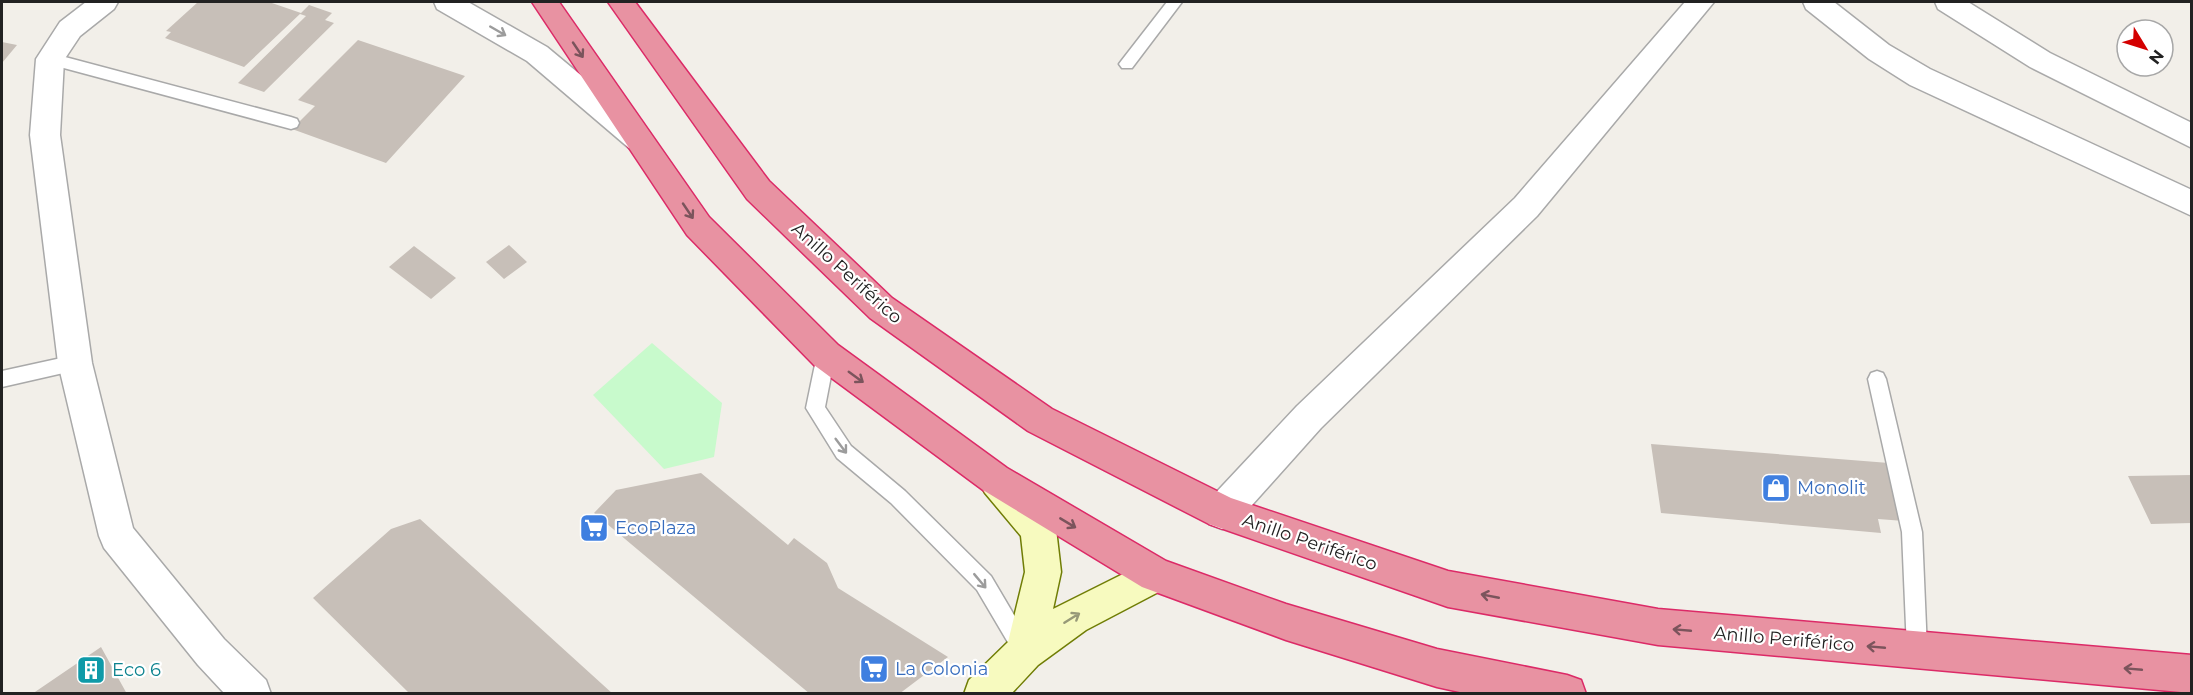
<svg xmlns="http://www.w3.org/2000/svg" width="2193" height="695" font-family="Montserrat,sans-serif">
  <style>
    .park { fill: #c8facc }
    .building { fill: #c7bfb8 }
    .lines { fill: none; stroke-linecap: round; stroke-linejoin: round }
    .lane-casing { stroke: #a9a9a9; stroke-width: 3 }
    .street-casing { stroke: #a9a9a9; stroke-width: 3 }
    .secondary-casing { stroke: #707d05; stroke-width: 3 }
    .highway-casing { stroke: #dc2a67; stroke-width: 3 }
    .lane { fill: #fff; fill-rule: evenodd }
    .street { fill: #fff; fill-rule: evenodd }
    .secondary { fill: #f7fabf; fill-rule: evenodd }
    .highway { fill: #e892a2; fill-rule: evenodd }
    .oneway { stroke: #9c9c9c }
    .oneway2 { stroke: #7b545c }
    .oneway3 { stroke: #979978 }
    .labels { text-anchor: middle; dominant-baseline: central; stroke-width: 4.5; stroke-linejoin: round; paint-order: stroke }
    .street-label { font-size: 18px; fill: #222; stroke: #fff }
    .shop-label { font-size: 18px; fill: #366cbe; stroke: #fff; text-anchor: start }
    .culture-label { font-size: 18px; fill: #0d838f; stroke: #fff; text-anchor: start }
  </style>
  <rect width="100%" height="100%" fill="#f2efe9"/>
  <path class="park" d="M652,343l70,60 -8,54 -50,12 -71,-74z"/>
  <path class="building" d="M198,2h71l32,11 -57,54 -79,-29 6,-6 -5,-1z
    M309,5l23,8 -7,7 9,3 -70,69 -26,-9 68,-67 -6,-2z
    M358,40l107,36 -79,87 -94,-34 23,-23 -17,-6z
    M2,42l15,3 -15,18z
    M509,245l18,17 -23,17 -18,-17z
    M414,246l42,32 -25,21 -42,-32z
    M1651,444l238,19 15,58 -26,-2 3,14 -220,-20z
    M701,473l87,72 6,-7 33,25 11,25 110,69 -49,37h-89l-216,-181 22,-23z
    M2192,475v48l-41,1 -23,-48z
    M420,519l193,175h-203l-97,-96 78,-69z
    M101,647l26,47h-95z"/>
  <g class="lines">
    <g class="lane-casing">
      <path id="lane" d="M1167,2h15l-50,66h-10l-3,-4 3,-4z
        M50,53l241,64 6,2 2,4 -2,4 -6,2 -246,-66 -3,-4 3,-4z
        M826,347l6,3 3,5 -10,52 26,39 54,45 86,85 39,66 3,7 -3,7 -7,3 -7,-3 -39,-66 -86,-87 -54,-45 -31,-50 11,-53 3,-5z
        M75,355l6,2 3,6 -3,6 -79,18v-16z
        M1877,371l6,2 3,6 36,153 5,118 -3,7 -7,3 -7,-3 -3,-7 -5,-118 -34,-153 3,-6z"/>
    </g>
    <g class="street-casing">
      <path id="street" d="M86,2h32l-4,7 -34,27 -16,24 -4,75 32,228 41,165 91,111 42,41 5,14h-46l-27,-29 -94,-117 -5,-12 -41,-173 -28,-228 6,-76 24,-37z
        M434,2h34l79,45 102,85 5,8 -5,8 -10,3 -10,-3 -102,-87 -90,-52z
        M1685,2h29l-177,214 -216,212 -86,96 -13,5 -13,-5 -5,-12 5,-12 88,-94 218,-208z
        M1803,2h31l55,43 41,24 262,121v26l-282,-131 -41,-26 -63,-50z
        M1935,2h33l82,51 142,70v25l-162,-81 -92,-58z"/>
    </g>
    <g class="secondary-casing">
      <path id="secondary" d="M997,466l12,5 42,46 5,12 5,43 -8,37 102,-51 13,5 5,12 -5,12 -82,43 -48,35 -27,29h-47l5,-14 39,-38 17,-70 -4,-36 -36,-43 -6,-11 6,-11z"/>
    </g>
    <g class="highway-casing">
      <path id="highway" d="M532,2h27l150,215 129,128 169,123 159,93 120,43 151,45 130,26 14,5 5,14h-117l-32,-7 -151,-47 -144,-53 -159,-97 -169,-125 -127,-130z
        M608,2h27l134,179 123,117 160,111 179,89 217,73 210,38 534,46v38l-534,-48 -210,-38 -239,-83 -181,-93 -158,-113 -123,-119z"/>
    </g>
    <use href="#lane" class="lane"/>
    <use href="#street" class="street"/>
    <use href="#secondary" class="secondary"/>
    <use href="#highway" class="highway"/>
  </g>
  <defs><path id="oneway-shaft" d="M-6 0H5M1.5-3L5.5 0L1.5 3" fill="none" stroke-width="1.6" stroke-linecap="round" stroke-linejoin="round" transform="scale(1.5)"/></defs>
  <g class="oneway">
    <use href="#oneway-shaft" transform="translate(498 31) rotate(30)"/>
    <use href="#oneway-shaft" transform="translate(841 446) rotate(53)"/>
    <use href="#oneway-shaft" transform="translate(980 581) rotate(50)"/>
  </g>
  <g class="oneway2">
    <use href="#oneway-shaft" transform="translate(578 50) rotate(56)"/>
    <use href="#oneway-shaft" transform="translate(688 211) rotate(56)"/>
    <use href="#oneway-shaft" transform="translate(856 377) rotate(36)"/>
    <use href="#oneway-shaft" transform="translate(1068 523) rotate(31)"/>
    <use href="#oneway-shaft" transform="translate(1490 596) rotate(-169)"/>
    <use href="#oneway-shaft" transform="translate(1682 630) rotate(-175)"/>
    <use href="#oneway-shaft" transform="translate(1876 647) rotate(-175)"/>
    <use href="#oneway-shaft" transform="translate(2133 669) rotate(-175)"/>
  </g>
  <use class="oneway3" href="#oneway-shaft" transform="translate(1072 618) rotate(-32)"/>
  <defs>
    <g id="shop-square" transform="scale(1.5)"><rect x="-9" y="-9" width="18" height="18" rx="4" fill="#3f7fe0" stroke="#fff"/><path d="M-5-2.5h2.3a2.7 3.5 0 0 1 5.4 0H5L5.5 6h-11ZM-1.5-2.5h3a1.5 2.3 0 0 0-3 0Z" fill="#fff"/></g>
    <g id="supermarket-square" transform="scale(1.5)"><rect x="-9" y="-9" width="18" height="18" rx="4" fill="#3f7fe0" stroke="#fff"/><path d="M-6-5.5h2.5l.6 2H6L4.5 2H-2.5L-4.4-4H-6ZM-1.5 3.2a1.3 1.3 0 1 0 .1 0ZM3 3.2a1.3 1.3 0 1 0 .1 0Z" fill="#fff"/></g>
    <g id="building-square" transform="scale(1.5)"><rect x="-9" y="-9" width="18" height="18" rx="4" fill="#0f9aa8" stroke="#fff"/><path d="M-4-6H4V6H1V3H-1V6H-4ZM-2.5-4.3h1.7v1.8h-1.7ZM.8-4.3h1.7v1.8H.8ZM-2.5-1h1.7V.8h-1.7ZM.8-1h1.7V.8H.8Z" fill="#fff"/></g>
  </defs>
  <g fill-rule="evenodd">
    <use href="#shop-square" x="1776" y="488"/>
    <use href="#supermarket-square" x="594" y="528"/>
    <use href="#supermarket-square" x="874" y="669"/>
    <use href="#building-square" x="91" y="670"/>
  </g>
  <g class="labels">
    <g class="street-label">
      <text transform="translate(847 273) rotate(42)">Anillo Periférico</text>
      <text transform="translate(1310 542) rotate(19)">Anillo Periférico</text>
      <text transform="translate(1784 639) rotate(5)">Anillo Periférico</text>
    </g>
    <g class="shop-label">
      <text x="1797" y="488">Monolit</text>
      <text x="615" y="528">EcoPlaza</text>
      <text x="895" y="669">La Colonia</text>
    </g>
    <g class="culture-label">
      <text x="112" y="670">Eco 6</text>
    </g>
  </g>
  <rect width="2193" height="695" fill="none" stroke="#222222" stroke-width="6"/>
  <g transform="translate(2145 48) rotate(128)"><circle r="28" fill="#ffffff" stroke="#a7a7a7" stroke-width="1.5"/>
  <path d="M0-4.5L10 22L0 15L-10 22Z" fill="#d40000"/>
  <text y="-9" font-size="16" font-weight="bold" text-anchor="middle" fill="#222222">N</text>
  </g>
</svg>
